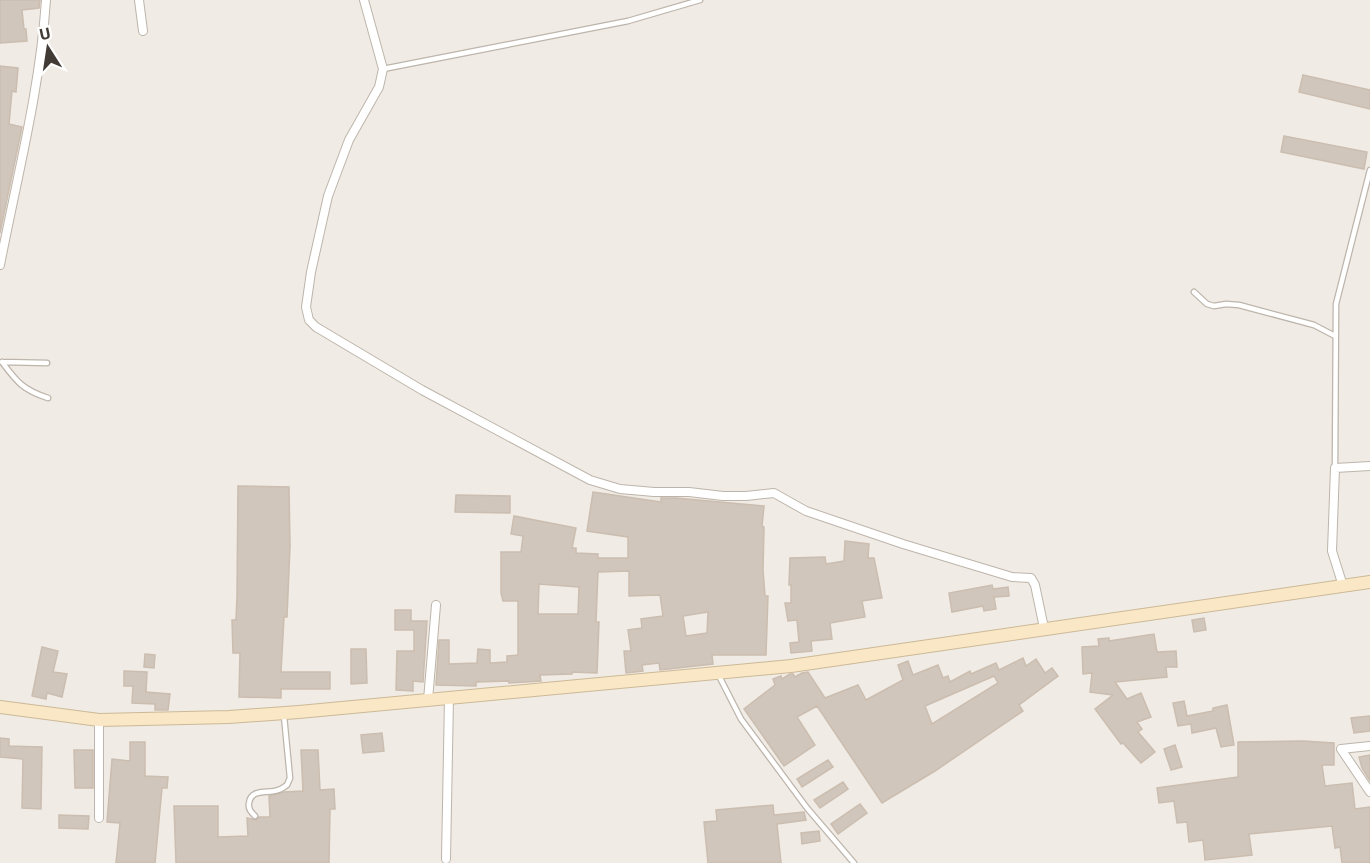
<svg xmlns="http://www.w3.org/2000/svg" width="1370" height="863" font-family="'Exo 2',sans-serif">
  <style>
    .building { fill: #d1c6bb; stroke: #cbbdaf; stroke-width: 1.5; fill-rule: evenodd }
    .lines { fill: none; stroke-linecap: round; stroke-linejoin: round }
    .lane-casing { stroke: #bdb5ab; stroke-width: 7 }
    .street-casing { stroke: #bdb5ab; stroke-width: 10 }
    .secondary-casing { stroke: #ccb997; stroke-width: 14 }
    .lane { stroke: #fff; stroke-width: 4.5 }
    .street { stroke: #fff; stroke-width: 8 }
    .secondary { stroke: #f9e7c6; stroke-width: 12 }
  </style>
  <rect width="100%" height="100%" fill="#f0ebe4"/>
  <path class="building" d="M0,0h40l-1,8 -17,2 2,19h2l1,12 -27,2z
    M0,66l18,2 -2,24 -4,-1 -3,33 13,3 -22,106z
    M1303,75l67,15v19l-71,-17z
    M1284,136l83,16 -3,17 -83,-17z
    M238,486l51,1 1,59 -3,71h-3l-3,55h49v17h-49v9l-42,-1 1,-44h-7l-1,-33h4l1,-23z
    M593,492l68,10v-4h15l88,8 -2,20 2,1 -1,43 2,26h3l-2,59h-54l1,9 -53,6 -1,-7 -17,2 1,6 -17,2 -2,-22h7l-3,-21 14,-2 -1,-9 22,-3 -3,-21 -31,1v-25l-31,1 -2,50h3l-2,51 -25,-1v2l-32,1 1,6 -32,2v-2l-33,1v4l-40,-1 3,-45h10v24l28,-1 1,-14 12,1v13l17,-1v-6l11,-1v-54h-15l-2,-8v-41h20l2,-16 -12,-2 3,-18 62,12 -4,20h4v5l22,1v4h30v-21l-41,-6zM539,584l40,3 -1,27h-40zM708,612l-1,21 -21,3 -3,-20z
    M456,495l54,1v17l-55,-1z
    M845,541l24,3 -1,14h6l8,40 -20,3 3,16 -35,6 2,16 -21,2 1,10 -21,2 -1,-10 9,-1 -2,-22 -9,1 -3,-18h6v-18h-2l1,-27 35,-1 1,7 18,-3z
    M992,585l1,4 15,-2 1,9 -15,1 2,12 -12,2 -1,-5 -31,6 -3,-19z
    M395,610h16v11h16l-4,61 -10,-1v10l-17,-1 1,-39h17v-21h-19z
    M1204,618l2,12 -12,2 -2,-12z
    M1154,634l3,18 19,-1 1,16h-11l1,10 -52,5 12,17 14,-6 10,24 -14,5 5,7 -4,3 17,20 -14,11 -18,-20 -2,1 -26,-35 18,-14 -23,-3 2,-19 -9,1 -1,-27 17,-1 -1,-7 11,-1v3z
    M42,647l16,4 -5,21 14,2 -5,23 -15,-4 -1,6 -14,-3z
    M351,649h15l1,34 -16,1z
    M145,654l10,1 -1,13 -10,-1z
    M1023,658l3,8 10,-7 9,14 7,-5 6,8 -39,29 4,6 -88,60 -53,32 -65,-97 -20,11 18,28 -31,21 -40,-57 31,-24 -2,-6 8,-3 1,3 8,-5h3l2,3 7,-4 6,-1 17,26 33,-13 8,15 37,-20 -5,-15 10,-4 5,14 25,-10 5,13 5,-2 2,6 20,-11 1,3 25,-11 3,7zM994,676l4,7 -66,41 -7,-18z
    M124,671l23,1 -1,20 24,2 -2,16h-13v-6l-23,-1 1,-17h-9z
    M1184,701l3,15 26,-5v-3l14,-3 7,40 -13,2 -5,-19 -24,5 -1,-9 -13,2 -5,-23z
    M1370,716v15l-16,2 -3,-15z
    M382,733l2,18 -21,2 -2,-18z
    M0,738l9,1v7l33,1 -1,62 -19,-1 1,-49 -23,-2z
    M1303,741l31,2v22h-12l3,21 27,-3 3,26 15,-2v56h-28l-2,-16 -5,1 -3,-22 -83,8 3,21 -47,5 -2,-20 -14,2 -2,-20 -10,1 -3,-22 -15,2 -2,-15 81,-11v-35z
    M130,742h15v34l23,1 -1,11h-5l-7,75h-39l4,-40 -13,-1 5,-63 18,2z
    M1175,745l7,22 -11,3 -7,-21z
    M74,750h19v38h-18z
    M301,750h17l2,40 14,-1 1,20h-5l-1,54h-153l-2,-57h44v31l30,-1 -1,-18 9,2 3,-3h11l-1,-21 15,-4 19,-1z
    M1370,755v26l-8,-13 -3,-11z
    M828,760l5,7 -31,20 -5,-8z
    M843,782l5,7 -28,19 -6,-8z
    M860,804l7,9 -29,21 -7,-10z
    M773,805l1,10 30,-3 2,8 -29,4 4,39h-73l-4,-41 13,-1 -1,-11z
    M59,815l30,1 -1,13 -29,-1z
    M819,831l1,10 -18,3 -1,-11z"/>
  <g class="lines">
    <g class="lane-casing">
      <path id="lane" d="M383,69l245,-48 72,-21
        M1194,292l13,12 7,2 12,-2 13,1 75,20 21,11
        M2,362c15,20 21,28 46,36
        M2,362l45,1
        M1335,468l1,-164 34,-134
        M718,674l23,45 66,89 47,55
        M255,816c-4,-4 -7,-7 -6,-13 2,-15 19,-9 29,-13 4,-1 6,-3 9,-5l3,-7 -6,-62"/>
    </g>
    <g class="street-casing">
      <path id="street" d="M139,0l4,31
        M364,0l19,69 -4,18 -30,53 -21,56 -17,76 -5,35 3,13 7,7 106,63 168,90 30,9 34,3h35l34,4h23l28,-3 32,18 97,33 109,33 19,1 4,7 9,43
        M0,265c17,-88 40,-175 46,-265
        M1343,586l-11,-35 3,-83 35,-2
        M428,700l8,-95
        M99,720v98
        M1370,746l-29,3 29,43
        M446,859l3,-161"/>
    </g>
    <g class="secondary-casing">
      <path id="secondary" d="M0,707l99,13 130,-3 70,-5 492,-46 579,-84"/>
    </g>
    <use href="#lane" class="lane"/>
    <use href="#street" class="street"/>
    <use href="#secondary" class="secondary"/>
  </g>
  <g transform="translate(48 48) rotate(348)" stroke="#ffffff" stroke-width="4.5" paint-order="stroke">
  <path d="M0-4.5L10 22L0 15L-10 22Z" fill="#423b35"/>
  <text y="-9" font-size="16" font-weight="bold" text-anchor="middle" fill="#423b35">U</text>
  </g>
</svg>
